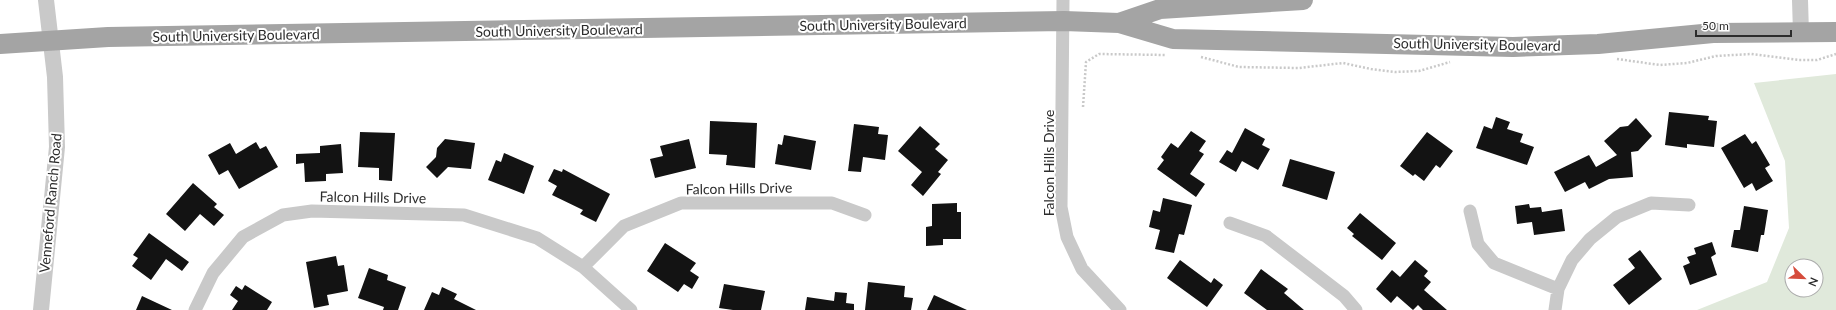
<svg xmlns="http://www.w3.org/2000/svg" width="1836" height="310" font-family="Lato,sans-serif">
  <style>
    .green { fill: #e0e9db; fill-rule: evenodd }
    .building { fill: #131313 }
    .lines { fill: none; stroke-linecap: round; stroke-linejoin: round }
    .path { stroke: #c9c9c9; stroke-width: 2.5; stroke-dasharray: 2 2; stroke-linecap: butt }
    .minor { stroke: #c9c9c9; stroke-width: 13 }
    .tertiary { stroke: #c9c9c9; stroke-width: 16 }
    .primary { stroke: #a4a4a4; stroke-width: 20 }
    .labels { text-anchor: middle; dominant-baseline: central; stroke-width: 4; stroke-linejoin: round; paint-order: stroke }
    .street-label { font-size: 14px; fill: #2c2c2c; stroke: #fff }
  </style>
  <rect width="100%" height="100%" fill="#fff"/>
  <path class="green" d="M1836,74v236h-139l70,-28 22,-54 -4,-67 -31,-78zM1792,266h24v24h-24z"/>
  <path class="building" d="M1669,112l40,4 -1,4 9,1 -3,26 -27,-3v4l-22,-3z
    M1496,117l14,5 -3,7 16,5 -3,8 14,5 -7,18 -51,-17 8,-22 8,3z
    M1636,118l16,18 -14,15 -7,1 2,25 -24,2 -20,10 -4,-7 -20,10 -11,-20 35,-17 7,12 21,-12 -13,-14 16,-14 8,-1z
    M710,121l47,2 -2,45 -29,-3 1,-10 -18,-1z
    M854,124l25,3 -1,7 10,1 -3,25 -22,-3 -2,15 -13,-1z
    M920,126l20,18 -5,5 13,11 -10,12 3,2 -18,22 -12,-11 11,-13 -24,-21z
    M1245,128l20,11 -3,6 8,4 -12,21 -16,-9 -6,11 -17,-10 8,-12 5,3z
    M1191,131l15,10 -7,10 5,3 -14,20 15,10 -9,13 -39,-28 7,-9 -3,-3 10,-14 7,5z
    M360,132l35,1 -3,48 -13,-1v-12l-21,-1z
    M1427,132l26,19 -13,17 -4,-3 -12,16 -9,-7 -2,2 -13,-10z
    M1745,134l7,10 4,-3 14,24 -5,3 8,13 -17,10 -4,-8 -8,5 -23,-40z
    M784,135l32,6 -5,29 -36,-6 3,-20 4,1z
    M445,139l30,4 -4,26 -23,-2 -11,11 -11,-11 10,-10 1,-9z
    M689,139l7,29 -41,10 -5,-19 13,-3 -3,-10z
    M256,142l4,7 6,-3 12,21 -39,22 -11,-19 -9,5 -11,-20 22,-12 6,11z
    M341,144l2,29 -17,1v7l-21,1 -1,-19 -8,1v-10l24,-1v-7z
    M504,153l30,13 -10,28 -36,-14 8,-20 5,2z
    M1290,159l45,13 -8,28 -45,-14z
    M554,169l8,3 1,-3 47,25 -14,28 -16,-8 3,-4 -31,-15 5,-9 -9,-5z
    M193,183l24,21 -3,3 10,8 -10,11 -14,-12 -15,17 -19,-17z
    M1163,198l29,7 -8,30 -5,-1 -5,19 -19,-4 5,-19 -11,-3 4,-17 7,2z
    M957,203v9h4v27h-18v6l-17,1v-19l6,-1v-22z
    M1529,204l1,4 11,-1 1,5 20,-3 3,22 -31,4 -2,-13 -15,2 -2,-18z
    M1744,206l24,4 -4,25h-3l-3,17 -27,-5 3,-17h6z
    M1360,213l36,30 -14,17 -30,-24 2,-2 -7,-6z
    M149,233l40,29 -7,9 -16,-12 -15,21 -19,-14 6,-8 -5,-3z
    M1712,242l4,12 -5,3 6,18 -27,10 -7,-19 7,-3 -3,-6 9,-3 -2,-6z
    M665,243l31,20 -6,8 9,6 -7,12 -8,-5 -6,8 -31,-21z
    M1640,250l22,29 -33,26 -16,-20 22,-17 -7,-9z
    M336,256l2,10 6,-1 4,26 -21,4 2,10 -15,3 -8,-46z
    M1180,260l31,23 3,-5 9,7 -16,22 -40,-29z
    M1415,260l13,11 -4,5 7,6 -7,8 23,20h-24l-5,-5 -5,5 -16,-14 -6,7 -15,-14 16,-19 8,7z
    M369,268l19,7 -1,5 19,7 -8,23h-15l1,-3 -26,-9z
    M1261,269l27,20 -4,4 20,17h-37l-23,-17z
    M868,282l37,4 -1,11 9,1 -2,12h-46z
    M724,284l41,7 -4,19h-28l-14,-2z
    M245,285l27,17 -5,8h-35l6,-9 -8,-6 6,-9 6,4z
    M442,287l15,7 -3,5 22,11h-52l8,-18 7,3z
    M835,292l12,1 -1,10 8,1v6h-49l2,-13 27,4z
    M934,295l33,15h-40z
    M142,296l30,14h-36z"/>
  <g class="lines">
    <path class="path" d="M1201,57l38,10 60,1 44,-5 28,6 24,3 24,-1 31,-9
      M1617,59l43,6 27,-2 29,-7 35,-2 48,6h18l19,-6
      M1083,107l3,-45 13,-8 67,1"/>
    <path class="minor" d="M1063,0l-2,207 6,30 15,32 38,41
      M1470,211l8,33 16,19 64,26
      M1230,223l36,13 78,60 12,14
      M583,267l41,-41 57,-23h151l33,12
      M195,310l18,-37 30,-36 40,-22 29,-4 152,4 73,23 46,29 48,43
      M1555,310l3,-21 14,-29 18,-21 27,-22 34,-14 38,2"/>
    <path class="tertiary" d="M1800,0l1,33
      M41,310l16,-163 -2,-70 -9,-77"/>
    <path class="primary" d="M1119,23l41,-14 143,-9
      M0,44l108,-7 956,-16 55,2 54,16 340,8 85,-3 115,-11 123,-1"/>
  </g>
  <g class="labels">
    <g class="street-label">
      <text transform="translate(883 24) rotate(-1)">South University Boulevard</text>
      <text transform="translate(559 30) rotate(-1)">South University Boulevard</text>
      <text transform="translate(236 35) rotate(-1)">South University Boulevard</text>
      <text transform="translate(1477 44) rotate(1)">South University Boulevard</text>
      <text transform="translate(1048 163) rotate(-90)">Falcon Hills Drive</text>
      <text transform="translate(739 188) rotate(-1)">Falcon Hills Drive</text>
      <text transform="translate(373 197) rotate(1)">Falcon Hills Drive</text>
      <text transform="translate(50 203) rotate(-85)">Venneford Ranch Road</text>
    </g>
  </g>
  <g transform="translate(1804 278) rotate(113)"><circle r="19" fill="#ffffff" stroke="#ababab"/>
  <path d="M0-3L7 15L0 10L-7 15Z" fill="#d64c3c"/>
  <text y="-6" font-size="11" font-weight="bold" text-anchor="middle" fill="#2c2c2c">N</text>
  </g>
  <path d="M1696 30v6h95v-6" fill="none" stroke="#2c2c2c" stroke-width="2"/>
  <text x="1702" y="30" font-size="12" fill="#2c2c2c" stroke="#ffffff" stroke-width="3" paint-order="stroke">50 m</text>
</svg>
